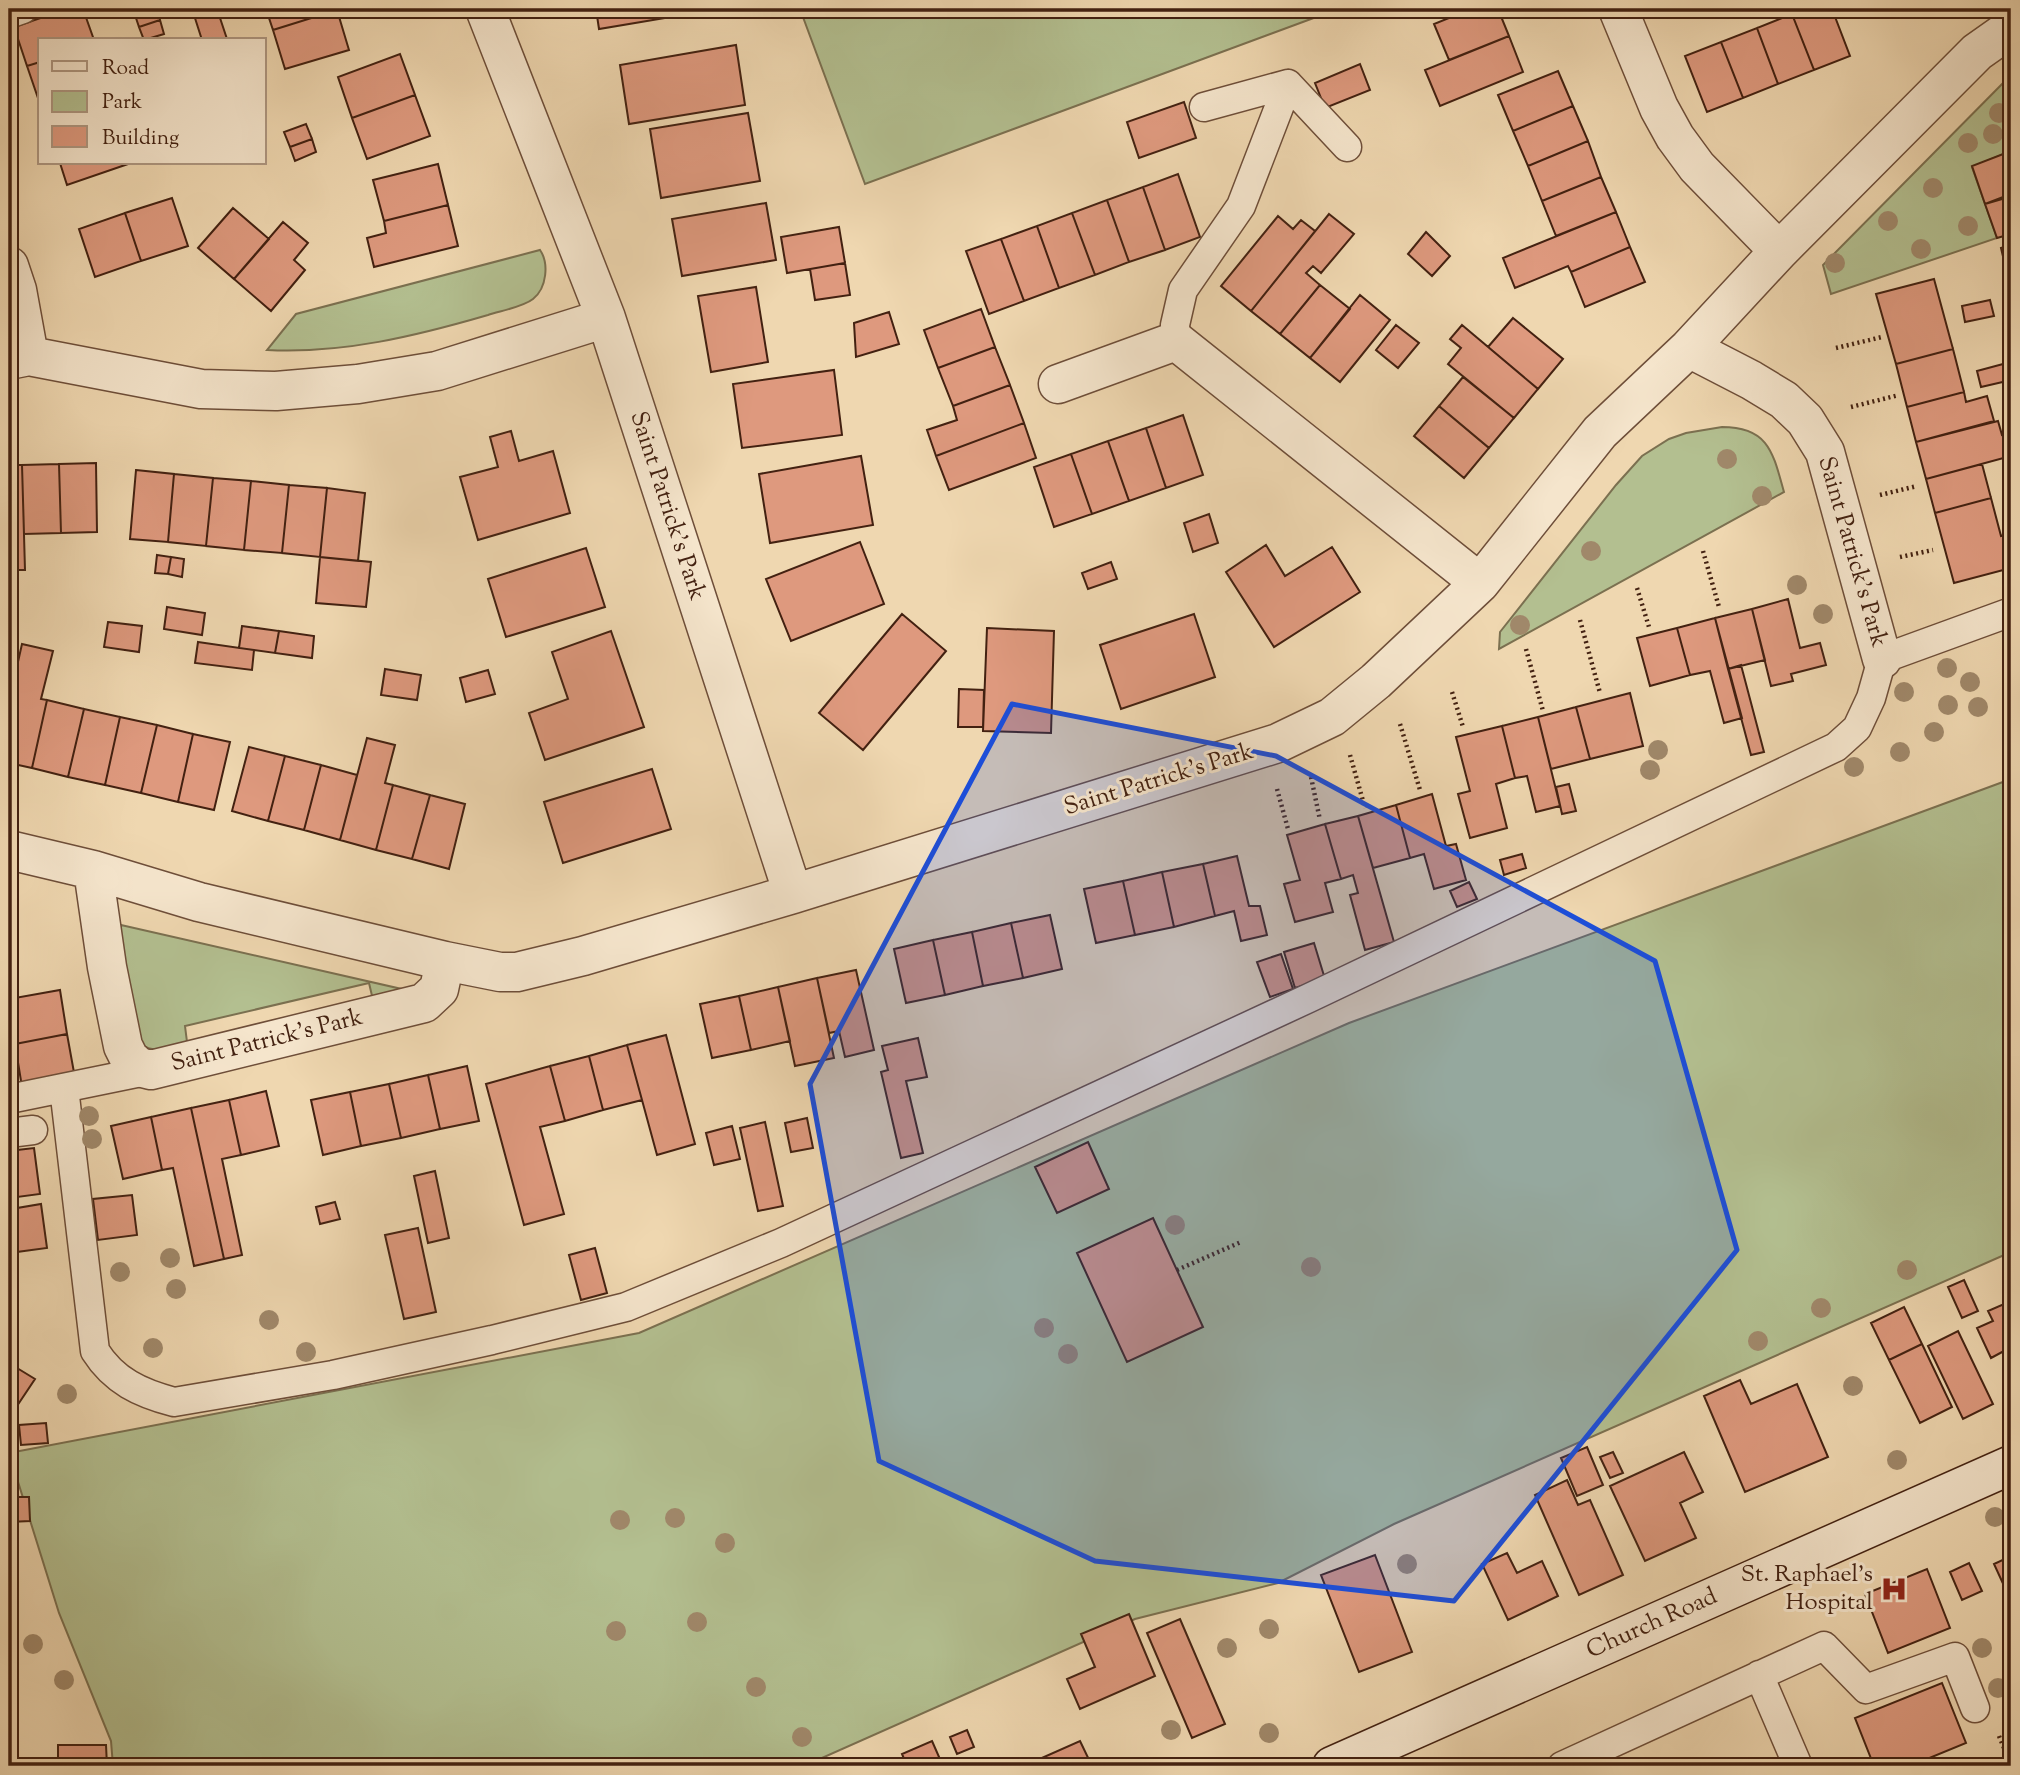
<svg xmlns="http://www.w3.org/2000/svg" width="2020" height="1775" font-family="'Sorts Mill Goudy',serif">
  <style>
    .green { fill: #b3bf90; stroke: #7b7050; stroke-width: 2 }
    .building { fill: #de997e; stroke: #432111; stroke-width: 2 }
    .lines { fill: none; stroke-linecap: round; stroke-linejoin: round }
    .lane-casing { stroke: #6e4e39; stroke-width: 31 }
    .street-casing { stroke: #6e4e39; stroke-width: 41 }
    .secondary-casing { stroke: #432111; stroke-width: 41 }
    .path { stroke: #432111; stroke-width: 4.5; stroke-dasharray: 2 3.5; stroke-linecap: butt }
    .lane { stroke: #f5e5cc; stroke-width: 28 }
    .street { stroke: #f5e5cc; stroke-width: 38 }
    .secondary { stroke: #f5e5cc; stroke-width: 38 }
    .tree { fill: #a0886a }
    .marked { fill: #1d4ed8; fill-opacity: 0.2; stroke: #1d4ed8; stroke-width: 5; stroke-linejoin: round }
    .labels { text-anchor: middle; dominant-baseline: central; stroke-width: 6; stroke-linejoin: round; paint-order: stroke }
    .street-label { font-size: 24px; fill: #432111; stroke: #f5e5cc }
    .poi-label { font-size: 24px; fill: #432111; stroke: #f5e5cc; text-anchor: end }
  </style>
  <rect width="100%" height="100%" fill="#efd7b0"/>
  <filter id="stains"><feTurbulence type="fractalNoise" baseFrequency=".00286" numOctaves="4"/><feColorMatrix values="0 0 0 0 .2 0 0 0 0 .09 0 0 0 0 .02 0 0 0 .5 -.17"/></filter>
  <radialGradient id="worn" r=".72"><stop offset=".6" stop-color="#630" stop-opacity="0"/><stop offset="1" stop-color="#630" stop-opacity=".3"/></radialGradient>
  <path class="green" d="M800,9h538l-473,175z
    M2011,75v76l-39,16 25,71 -166,56 -8,-29z
    M540,250c9,13 7,38 -7,49 -10,8 -33,12 -45,16 -72,21 -146,39 -221,35l29,-36z
    M1722,427c47,0 51,26 62,65l-285,157 1,-17 116,-147 26,-29 27,-17 17,-6z
    M2011,779v473l-617,272 -116,59 -143,36 -331,147h-691l-2,-25 -52,-128 -50,-160 630,-120 710,-310z
    M121,925l285,65 -33,10 -4,-17 -184,43 2,16c-14,3 -33,14 -45,2l-22,-105z"/>
  <path class="building" d="M67,9h16l11,31h-54v22l-13,4 -13,-39z
    M133,9h23l4,11 -21,7z
    M214,9h3l10,30 -25,1 -8,-25z
    M266,9h70l1,1 -64,20z
    M596,9h111v2l-108,18z
    M1471,9h27l11,27 -60,24 -15,-36z
    M1805,9h27l18,47 -36,14 -22,-56z
    M337,10l12,40 -64,19 -12,-39z
    M1792,14l22,56 -36,14 -21,-56z
    M160,20l4,14 -20,6 -5,-13z
    M1757,28l21,56 -35,14 -22,-56z
    M1509,36l14,36 -83,34 -15,-36z
    M1721,42l22,56 -36,14 -22,-56z
    M736,45l9,60 -116,19 -9,-59z
    M400,54l15,41 -63,23 -14,-41z
    M40,62v42l-13,-38z
    M1360,64l10,26 -45,18 -10,-25z
    M1558,71l15,35 -60,25 -15,-36z
    M415,95l15,41 -63,23 -15,-41z
    M1184,102l12,36 -57,20 -12,-36z
    M1573,106l15,35 -60,25 -15,-35z
    M748,113l12,68 -99,17 -11,-69z
    M306,124l6,15 -22,8 -6,-15z
    M312,139l4,13 -21,9 -5,-14z
    M1588,141l13,36 -59,24 -14,-35z
    M2011,151v43l-26,10 -13,-38z
    M60,163h71l-64,22z
    M438,164l10,41 -64,16 -11,-41z
    M1178,174l22,63 -35,13 -22,-63z
    M1601,177l15,35 -60,24 -14,-35z
    M1143,187l22,63 -36,12 -22,-62z
    M2009,197l2,8v29l-14,4 -12,-34z
    M172,198l16,48 -47,15 -16,-48z
    M1107,200l22,62 -34,13 -23,-62z
    M766,203l10,57 -94,16 -10,-57z
    M448,205l10,41 -84,21 -7,-29 19,-5 -2,-12z
    M233,208l36,31 -35,40 -36,-31z
    M1616,212l14,35 -59,25 -3,-6 -53,22 -12,-30z
    M125,213l16,48 -46,16 -16,-48z
    M1072,213l23,62 -36,13 -22,-62z
    M1329,214l25,20 -33,39 -8,-7 -7,7 14,12 -40,49 -29,-23z
    M1278,216l15,13 8,-9 14,11 -64,80 -30,-25z
    M283,222l25,21 -14,17 11,10 -34,41 -37,-32z
    M1037,226l22,62 -35,13 -23,-62z
    M839,227l6,36 -58,10 -6,-36z
    M1426,232l24,24 -18,20 -24,-22z
    M1001,239l23,62 -35,13 -23,-63z
    M2011,245v37h-2l-8,-34z
    M1630,247l15,35 -60,25 -14,-35z
    M845,263l5,32 -35,5 -5,-31z
    M1934,279l19,70 -57,15 -20,-70z
    M1320,285l30,24 -40,49 -30,-24z
    M756,287l12,75 -57,10 -13,-76z
    M1360,295l30,25 -50,62 -30,-24z
    M1990,300l4,16 -29,6 -3,-16z
    M981,309l14,38 -57,21 -14,-38z
    M889,312l10,32 -43,13 -2,-34z
    M1513,318l50,41 -25,30 -50,-42z
    M1396,325l23,18 -21,25 -22,-18z
    M1462,325l76,64 -24,29 -66,-54 13,-16 -11,-9z
    M995,347l15,38 -57,21 -15,-38z
    M1953,349l11,43 -57,15 -11,-43z
    M2003,364l4,17 -26,6 -4,-16z
    M834,370l8,65 -100,13 -9,-64z
    M1463,377l51,41 -25,30 -50,-42z
    M1010,385l14,38 -88,33 -9,-26 30,-10 -4,-14z
    M1964,392l2,10 21,-6 7,25 -78,21 -9,-35z
    M1439,406l50,42 -25,30 -50,-42z
    M1183,415l20,60 -37,13 -20,-60z
    M1998,421l4,14 9,-2v23l-85,23 -10,-37z
    M1024,423l12,35 -87,32 -13,-34z
    M1146,428l20,60 -37,13 -21,-60z
    M511,431l8,30 34,-10 17,62 -92,27 -18,-63 38,-10 -8,-30z
    M1108,441l21,60 -37,13 -21,-60z
    M1071,454l21,60 -38,13 -20,-60z
    M861,456l12,69 -103,18 -11,-69z
    M96,463l1,69 -36,1 -2,-69z
    M59,464l2,69 -37,1 -2,-69z
    M1982,464l9,34 -56,15 -9,-34z
    M9,465h13l3,105h-16z
    M136,470l38,4 -6,68 -38,-3z
    M174,474l39,4 -7,68 -38,-4z
    M213,478l38,3 -7,69 -38,-4z
    M251,481l38,4 -7,68 -38,-3z
    M289,485l38,3 -7,69 -38,-4z
    M327,488l38,5 -7,68 -38,-4z
    M1991,498l10,38 10,-2v34l-57,15 -19,-70z
    M1209,514l9,29 -25,9 -9,-29z
    M860,542l24,62 -93,37 -25,-62z
    M1266,545l19,31 47,-29 28,45 -86,55 -48,-75z
    M586,548l19,59 -99,30 -18,-58z
    M157,555l14,2 -3,17 -13,-1z
    M171,557l13,2 -2,18 -14,-3z
    M320,557l51,5 -5,45 -50,-4z
    M1111,562l6,17 -29,10 -6,-16z
    M1788,599l12,49 20,-5 6,22 -35,9 2,7 -22,5 -19,-77z
    M167,607l38,6 -3,22 -38,-6z
    M1752,609l13,51 -37,9 -13,-51z
    M902,614l44,37 -83,99 -44,-37z
    M1194,614l21,63 -94,32 -21,-64z
    M1715,618l27,100 -18,5 -14,-52 -20,4 -13,-47z
    M108,622l34,4 -3,26 -35,-5z
    M242,626l37,5 -4,22 -36,-5z
    M987,628l67,3 -3,102 -68,-2z
    M1677,628l13,47 -40,11 -13,-48z
    M279,631l35,5 -2,22 -37,-5z
    M611,631l33,96 -99,33 -16,-47 39,-14 -16,-47z
    M198,642l56,8 -2,20 -57,-7z
    M22,644l31,7 -12,48 6,1 -15,68 -23,-5v-61z
    M1741,665l23,87 -13,3 -23,-86z
    M385,669l36,6 -4,25 -36,-5z
    M488,670l7,24 -29,8 -6,-24z
    M959,689l25,1 -1,37h-25z
    M1630,693l13,53 -53,13 -14,-52z
    M47,700l37,9 -16,68 -36,-9z
    M1576,707l14,52 -39,10 -13,-52z
    M84,709l36,8 -15,68 -37,-8z
    M120,717l37,8 -16,68 -36,-8z
    M1538,717l22,89 -24,6 -9,-36 -12,2 -13,-52z
    M157,725l36,9 -15,68 -37,-9z
    M1502,726l13,52 -19,6 11,44 -37,10 -12,-44 12,-3 -14,-54z
    M193,734l37,8 -16,68 -36,-8z
    M367,738l28,7 -10,38 8,2 -17,65 -36,-10z
    M249,747l36,9 -17,65 -36,-10z
    M285,756l36,9 -17,65 -36,-9z
    M321,765l36,10 -17,65 -36,-10z
    M652,769l19,60 -108,34 -19,-61z
    M1569,784l7,27 -14,3 -6,-27z
    M393,785l37,10 -18,64 -36,-9z
    M1432,794l14,52 10,-2 10,36 -32,9 -10,-35 -14,4 -14,-53z
    M430,795l35,9 -16,65 -37,-10z
    M1396,805l14,53 -37,10 -15,-52z
    M1358,816l36,126 -29,8 -15,-55 8,-2 -5,-18 -12,4 -16,-55z
    M1325,824l16,55 -16,4 8,29 -38,10 -11,-38 16,-4 -13,-45z
    M1522,854l4,14 -22,7 -4,-15z
    M1237,856l12,50h11l7,29 -26,6 -7,-30 -19,5 -12,-52z
    M1203,864l12,52 -41,11 -12,-55z
    M1162,872l12,55 -39,8 -12,-54z
    M1123,881l12,54 -39,8 -12,-54z
    M1469,882l8,17 -20,8 -7,-16z
    M1050,915l12,54 -39,9 -12,-55z
    M1011,923l12,55 -40,8 -11,-54z
    M972,932l11,54 -38,9 -12,-55z
    M933,940l12,55 -39,8 -12,-54z
    M1314,943l11,36 -30,9 -11,-36z
    M1281,954l12,35 -23,8 -13,-35z
    M856,970l18,80 -29,7 -6,-26 -10,2 -12,-55z
    M817,978l17,80 -39,8 -17,-79z
    M778,987l12,54 -39,9 -12,-54z
    M60,990l7,44 -52,10 -6,-33v-12z
    M739,996l12,54 -39,8 -12,-54z
    M67,1034l8,44 -53,9 -7,-43z
    M666,1035l29,109 -38,11 -30,-110z
    M918,1038l9,39 -21,4 17,72 -22,5 -20,-86 7,-2 -6,-24z
    M627,1045l15,55 -39,10 -14,-54z
    M589,1056l14,54 -38,11 -15,-55z
    M467,1066l12,55 -39,8 -12,-54z
    M550,1066l15,55 -25,6 24,87 -40,11 -38,-141z
    M428,1075l12,54 -39,9 -12,-54z
    M389,1084l12,54 -40,8 -11,-54z
    M266,1091l13,55 -38,9 -12,-55z
    M350,1092l11,54 -38,9 -12,-55z
    M229,1100l12,55 -19,4 20,96 -18,4 -33,-151z
    M191,1108l33,151 -30,7 -21,-98 -11,2 -11,-53z
    M151,1117l11,53 -39,9 -12,-53z
    M807,1118l6,30 -22,4 -6,-29z
    M765,1122l18,84 -25,5 -18,-83z
    M732,1126l8,33 -26,6 -8,-32z
    M1088,1142l21,47 -52,24 -22,-46z
    M34,1148l6,46 -31,4 2,11 30,-5 6,44 -38,5v-102z
    M435,1171l14,67 -21,5 -14,-67z
    M132,1195l5,40 -39,5 -5,-41z
    M335,1202l5,17 -20,5 -4,-17z
    M1153,1218l50,109 -76,35 -50,-109z
    M418,1228l18,84 -32,7 -19,-84z
    M595,1248l12,45 -26,7 -12,-45z
    M1964,1280l14,31 -16,7 -14,-31z
    M2011,1301v65l-7,-15 -13,7 -14,-30 16,-7 -5,-10z
    M1904,1307l18,37 -33,16 -18,-37z
    M1958,1331l35,73 -30,15 -35,-73z
    M1922,1344l30,63 -32,16 -31,-63z
    M17,1368l18,11 -20,30 -6,-3v-25z
    M1740,1380l11,24 46,-20 31,73 -83,35 -41,-96z
    M46,1423l2,20 -27,2 -2,-20z
    M1587,1447l16,38 -26,11 -16,-38z
    M1613,1452l10,21 -13,5 -10,-21z
    M1684,1452l19,40 -23,11 16,35 -51,23 -35,-75z
    M1567,1480l11,25 12,-5 33,75 -44,20 -44,-100z
    M17,1485l1,12h11l1,24 -21,1v-36z
    M9,1546h9l-1,21h-8z
    M1507,1553l10,20 25,-12 16,35 -50,24 -26,-56z
    M1375,1555l37,97 -53,20 -38,-97z
    M2011,1556v45l-17,-37z
    M1969,1563l13,28 -20,9 -12,-28z
    M1927,1569l23,59 -62,25 -23,-59z
    M1129,1614l26,62 -75,33 -13,-30 28,-12 -14,-33z
    M1180,1619l45,105 -33,14 -45,-105z
    M1942,1683l24,60 -56,23h-36l-19,-48z
    M967,1730l7,17 -17,7 -7,-17z
    M932,1741l11,25h-36l-5,-12z
    M1080,1741l12,25h-54l-3,-5z
    M58,1745h48l1,21h-49z"/>
  <g class="lines">
    <g class="lane-casing">
      <path id="lane" d="M9,14l14,-5
        M1204,107l84,-23 59,63
        M1176,341l-1,-16 8,-35 58,-84 47,-122
        M64,1088l31,263c19,30 45,42 79,51l159,-27 159,-35 134,-33 155,-64 528,-245 527,-251 21,-19 14,-30 11,-39 129,-47
        M9,1099l142,-29
        M9,1133l24,-3
        M1759,1675l39,91
        M1562,1766l262,-120 42,43 89,-32 20,51"/>
    </g>
    <g class="street-casing">
      <path id="street" d="M485,9l121,309
        M1618,9l41,99 16,29 22,30 82,84
        M9,266l8,24 12,66
        M1689,348l62,32 33,20 21,20 20,32 57,207
        M9,360l20,-4 172,33 75,2 82,-7 79,-13 169,-53 187,576
        M1058,384l118,-43 304,242
        M9,850l84,20 106,32 246,59 55,11h17l66,-16 210,-62 485,-151 54,-26 44,-36 104,-98 120,-151 89,-84 90,-97 198,-199 34,-24
        M93,870l14,97 16,79 6,12 10,9 12,3 273,-67 15,-14 6,-28"/>
    </g>
    <g class="secondary-casing">
      <path id="secondary" d="M1332,1766l679,-301"/>
    </g>
    <path class="path" d="M1836,348l46,-11
      M1851,407l48,-12
      M1880,495l37,-9
      M1703,551l16,56
      M1900,557l33,-7
      M1637,588l12,39
      M1580,620l20,73
      M1526,649l17,62
      M1452,692l11,35
      M1400,724l20,66
      M1350,755l15,53
      M1311,777l9,43
      M1277,789l11,40
      M1177,1270l64,-28
      M1999,1736l12,29"/>
    <use href="#lane" class="lane"/>
    <use href="#street" class="street"/>
    <use href="#secondary" class="secondary"/>
  </g>
  <g class="tree">
    <circle cx="1999" cy="113" r="10"/>
    <circle cx="1993" cy="134" r="10"/>
    <circle cx="1968" cy="143" r="10"/>
    <circle cx="1933" cy="188" r="10"/>
    <circle cx="1888" cy="221" r="10"/>
    <circle cx="1968" cy="226" r="10"/>
    <circle cx="1921" cy="249" r="10"/>
    <circle cx="1835" cy="263" r="10"/>
    <circle cx="1727" cy="459" r="10"/>
    <circle cx="1762" cy="496" r="10"/>
    <circle cx="1591" cy="551" r="10"/>
    <circle cx="1797" cy="585" r="10"/>
    <circle cx="1823" cy="614" r="10"/>
    <circle cx="1520" cy="625" r="10"/>
    <circle cx="1947" cy="668" r="10"/>
    <circle cx="1970" cy="682" r="10"/>
    <circle cx="1904" cy="692" r="10"/>
    <circle cx="1948" cy="705" r="10"/>
    <circle cx="1978" cy="707" r="10"/>
    <circle cx="1934" cy="732" r="10"/>
    <circle cx="1658" cy="750" r="10"/>
    <circle cx="1900" cy="752" r="10"/>
    <circle cx="1854" cy="767" r="10"/>
    <circle cx="1650" cy="770" r="10"/>
    <circle cx="89" cy="1116" r="10"/>
    <circle cx="92" cy="1139" r="10"/>
    <circle cx="1175" cy="1225" r="10"/>
    <circle cx="170" cy="1258" r="10"/>
    <circle cx="1311" cy="1267" r="10"/>
    <circle cx="1907" cy="1270" r="10"/>
    <circle cx="120" cy="1272" r="10"/>
    <circle cx="176" cy="1289" r="10"/>
    <circle cx="1821" cy="1308" r="10"/>
    <circle cx="269" cy="1320" r="10"/>
    <circle cx="1044" cy="1328" r="10"/>
    <circle cx="1758" cy="1341" r="10"/>
    <circle cx="153" cy="1348" r="10"/>
    <circle cx="306" cy="1352" r="10"/>
    <circle cx="1068" cy="1354" r="10"/>
    <circle cx="1853" cy="1386" r="10"/>
    <circle cx="67" cy="1394" r="10"/>
    <circle cx="1897" cy="1460" r="10"/>
    <circle cx="1995" cy="1517" r="10"/>
    <circle cx="675" cy="1518" r="10"/>
    <circle cx="620" cy="1520" r="10"/>
    <circle cx="725" cy="1543" r="10"/>
    <circle cx="1407" cy="1564" r="10"/>
    <circle cx="697" cy="1622" r="10"/>
    <circle cx="1269" cy="1629" r="10"/>
    <circle cx="616" cy="1631" r="10"/>
    <circle cx="33" cy="1644" r="10"/>
    <circle cx="1227" cy="1648" r="10"/>
    <circle cx="1982" cy="1648" r="10"/>
    <circle cx="64" cy="1680" r="10"/>
    <circle cx="756" cy="1687" r="10"/>
    <circle cx="1998" cy="1688" r="10"/>
    <circle cx="1171" cy="1730" r="10"/>
    <circle cx="1269" cy="1733" r="10"/>
    <circle cx="802" cy="1737" r="10"/>
  </g>
  <path class="marked" d="M1012,704l264,52 379,205 82,289 -283,351 -359,-40 -216,-100 -69,-377z"/>
  <defs>
    <g id="hospital-bare" transform="scale(2.1)"><path d="M-5-5h3v3.5h4V-5h3V5h-3V1.5h-4V5h-3Z" fill="#8f2418" stroke="#f5e5cc" stroke-width="2.5" paint-order="stroke"/></g>
  </defs>
  <g fill-rule="evenodd">
    <use href="#hospital-bare" x="1894" y="1589"/>
  </g>
  <g class="labels">
    <g class="street-label">
      <text transform="translate(667 506) rotate(72)">Saint Patrick's Park</text>
      <text transform="translate(1852 552) rotate(74)">Saint Patrick's Park</text>
      <text transform="translate(1159 780) rotate(-17)">Saint Patrick's Park</text>
      <text transform="translate(267 1041) rotate(-14)">Saint Patrick's Park</text>
      <text transform="translate(1652 1624) rotate(-24)">Church Road</text>
    </g>
    <g class="poi-label">
      <text x="1873" y="1575">St. Raphael's<tspan x="1873" dy="28">Hospital</tspan></text>
    </g>
  </g>
  <rect width="2020" height="1775" fill="none" stroke="#efd7b0" stroke-width="35"/>
  <rect x="10" y="10" width="1999" height="1754" fill="none" stroke="#432111" stroke-width="3.5"/>
  <rect x="18" y="18" width="1985" height="1740" fill="none" stroke="#432111" stroke-width="2"/>
  <rect x="38" y="38" width="228" height="126" fill="#f5e5cc" stroke="#ae9781" stroke-width="2"/>
  <rect x="52" y="61" width="35" height="10" fill="#f5e5cc" stroke="#ae9781" stroke-width="2"/>
  <text x="102" y="74" font-size="21" fill="#432111">Road</text>
  <rect x="52" y="91" width="35" height="21" fill="#b3bf90" stroke="#ae9781" stroke-width="2"/>
  <text x="102" y="108" font-size="21" fill="#432111">Park</text>
  <rect x="52" y="126" width="35" height="21" fill="#de997e" stroke="#ae9781" stroke-width="2"/>
  <text x="102" y="144" font-size="21" fill="#432111">Building</text>
  <rect width="100%" height="100%" filter="url(#stains)"/>
  <rect width="100%" height="100%" fill="url(#worn)"/>
</svg>
